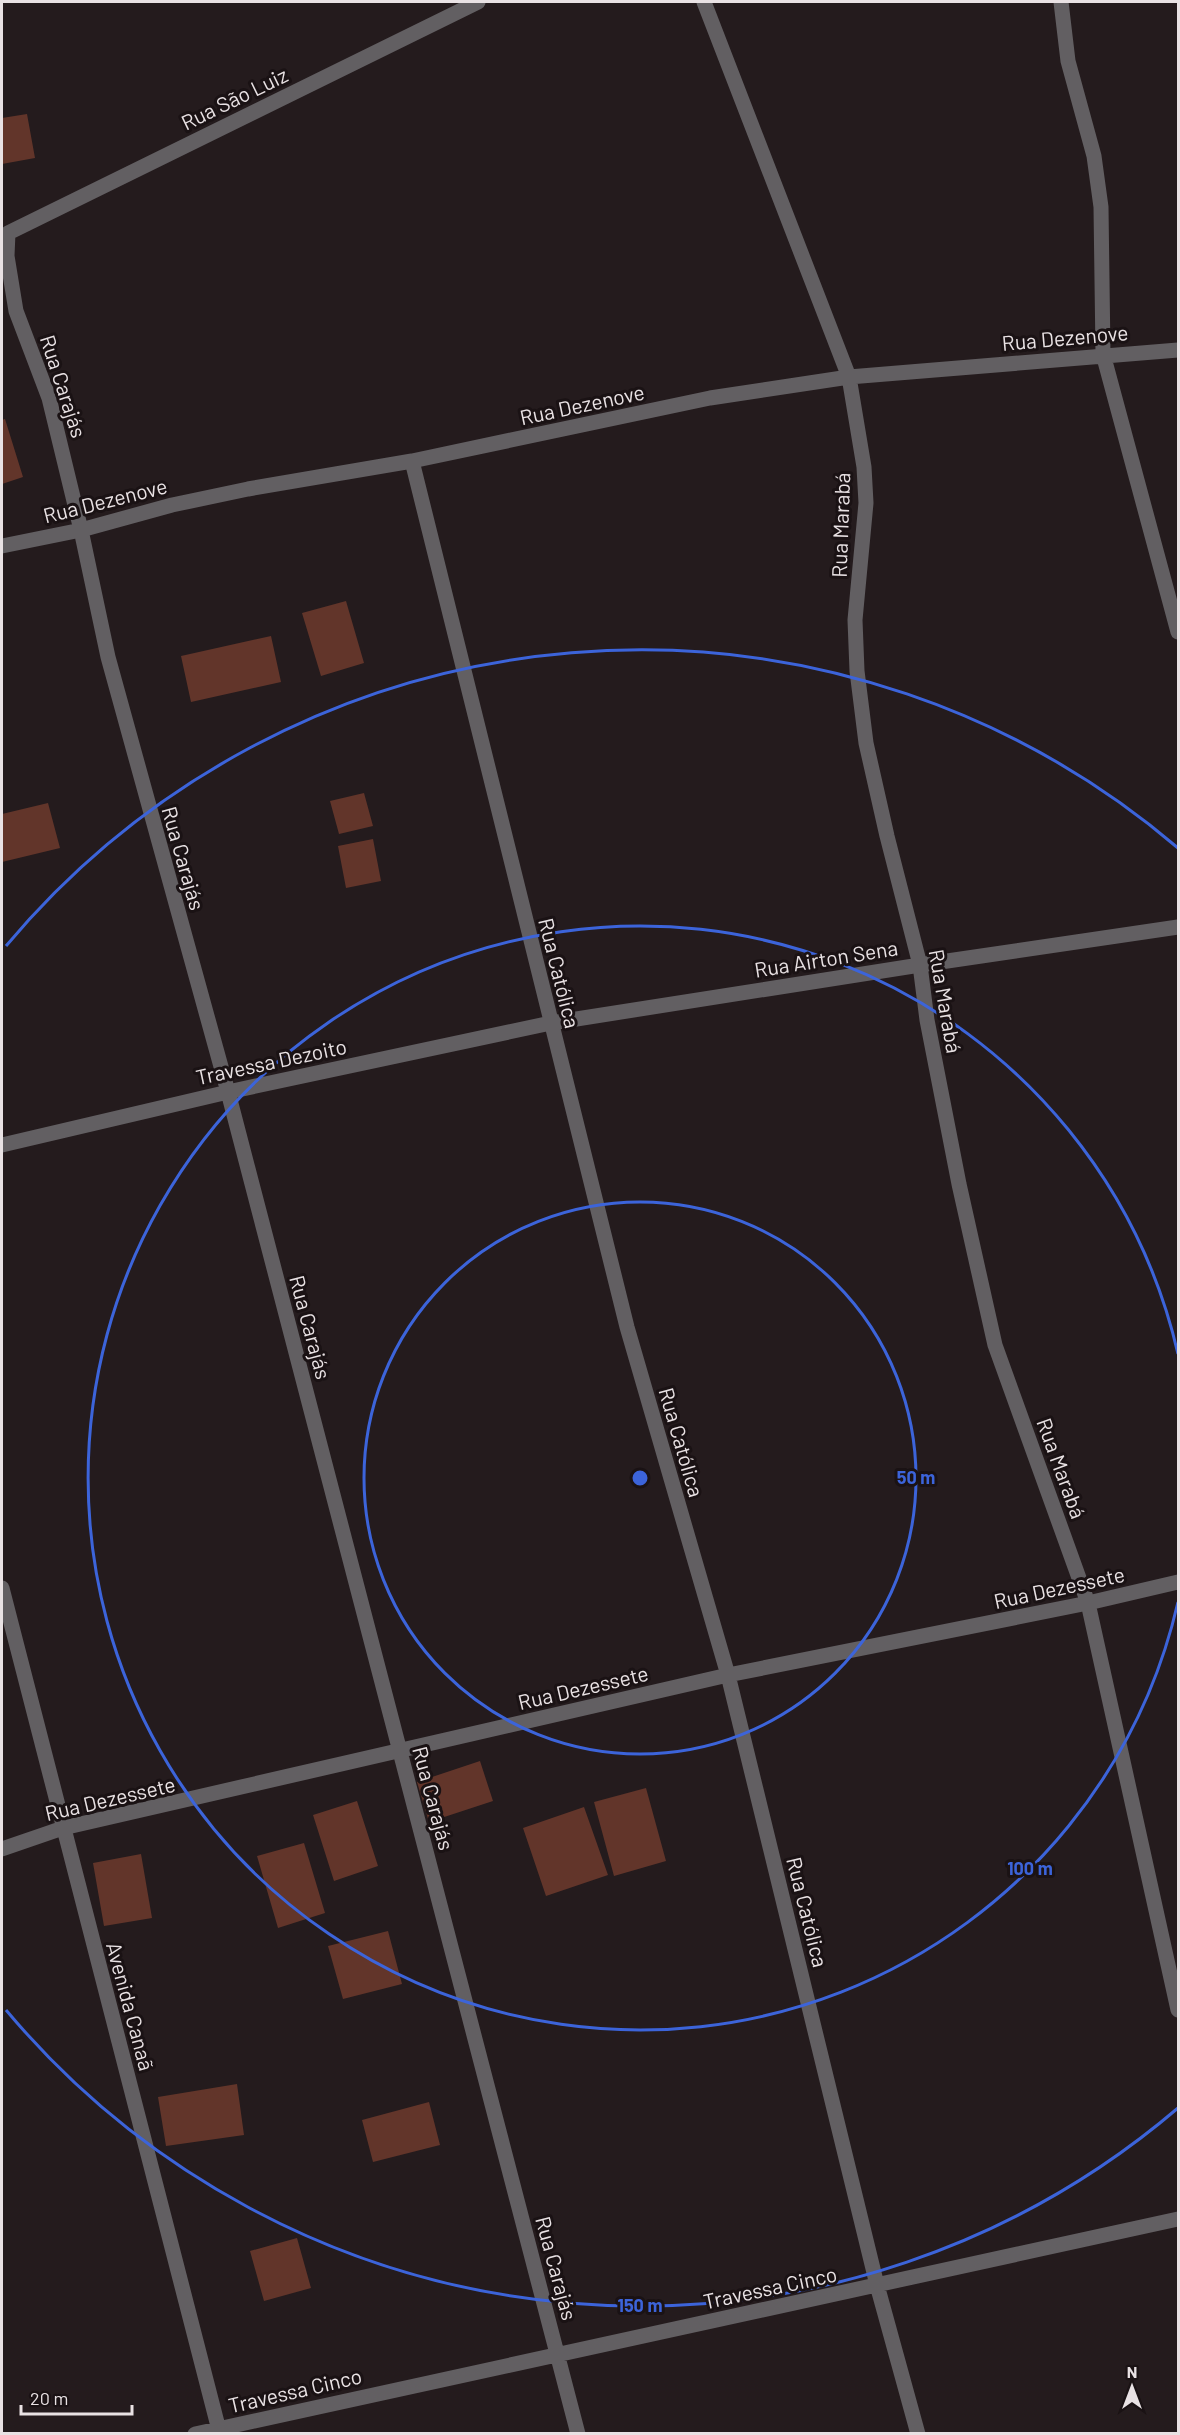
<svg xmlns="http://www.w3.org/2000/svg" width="1180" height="2435" font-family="Barlow,sans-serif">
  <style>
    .building { fill: #62352a }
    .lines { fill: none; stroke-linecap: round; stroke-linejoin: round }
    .street { stroke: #625f62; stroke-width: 15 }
    .ring { fill: none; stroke: #3c64da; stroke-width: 3 }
    .labels { text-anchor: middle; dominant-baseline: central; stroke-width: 6; stroke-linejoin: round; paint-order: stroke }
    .street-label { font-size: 21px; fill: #e9e2e4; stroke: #1a1214 }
    .centre { fill: #3c64da; stroke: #1a1214; stroke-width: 3 }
    .ring-label { font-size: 18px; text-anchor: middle; font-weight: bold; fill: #3c64da; stroke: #1a1214; stroke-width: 6; stroke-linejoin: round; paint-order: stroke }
  </style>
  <rect width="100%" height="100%" fill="#241b1d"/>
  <path class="building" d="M27,114l8,44 -33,6v-46z
    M5,419l18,58 -21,7v-64z
    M346,601l18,62 -43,13 -19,-63z
    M271,636l10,46 -90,20 -10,-46z
    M364,793l9,33 -34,8 -9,-33z
    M48,803l12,45 -58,14v-48z
    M373,839l8,42 -35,7 -8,-42z
    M480,1761l13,40 -64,21 -12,-40z
    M646,1788l20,73 -52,15 -20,-74z
    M357,1801l21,65 -44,15 -21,-66z
    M584,1807l24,68 -62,21 -23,-68z
    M304,1843l21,70 -47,15 -21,-72z
    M141,1854l11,64 -48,8 -11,-63z
    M388,1931l14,53 -59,15 -15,-53z
    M237,2084l7,51 -78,11 -8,-49z
    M429,2102l11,43 -67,17 -11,-42z
    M297,2238l14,50 -47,13 -14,-50z"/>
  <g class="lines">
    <path class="street" d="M478,2l-470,231 -1,23 9,55 33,87 32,132 27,127 120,435 350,1342
      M704,2l145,375 15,90 2,36 -11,117 2,51 9,72 21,93 33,129 7,55 32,164 36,161 93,258 90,407
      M1061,2l7,59 26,95 7,51 2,147 75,278
      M412,461l215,866 101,348 149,610 41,149
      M2,546l79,-16 91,-25 76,-16 164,-28 298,-63 139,-21 329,-27
      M2,1145l226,-53 323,-69 369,-58 258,-38
      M2,1588l218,846
      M2,1849l61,-21 665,-153 360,-72 90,-21
      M195,2434l983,-215"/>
  </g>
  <g class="ring">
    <circle cx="640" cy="1478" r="276"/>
    <path d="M1178 1602A552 552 0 1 1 1178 1354"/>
    <path d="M1178 2108A828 828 0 0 1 6 2010M6 946A828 828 0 0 1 1178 848"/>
  </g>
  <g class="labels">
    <g class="street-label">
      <text transform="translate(234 98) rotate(-26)">Rua São Luiz</text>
      <text transform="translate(1065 337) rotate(-5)">Rua Dezenove</text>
      <text transform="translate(64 386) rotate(72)">Rua Carajás</text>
      <text transform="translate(582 404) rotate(-12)">Rua Dezenove</text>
      <text transform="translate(105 500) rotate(-14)">Rua Dezenove</text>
      <text transform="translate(840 525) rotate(-88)">Rua Marabá</text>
      <text transform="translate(184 858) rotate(74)">Rua Carajás</text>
      <text transform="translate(826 958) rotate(-9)">Rua Airton Sena</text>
      <text transform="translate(560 973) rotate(76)">Rua Católica</text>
      <text transform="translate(946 1001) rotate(80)">Rua Marabá</text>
      <text transform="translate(271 1061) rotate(-12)">Travessa Dezoito</text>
      <text transform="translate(311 1327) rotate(75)">Rua Carajás</text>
      <text transform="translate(682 1442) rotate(74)">Rua Católica</text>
      <text transform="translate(1062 1468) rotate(70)">Rua Marabá</text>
      <text transform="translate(1059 1587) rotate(-12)">Rua Dezessete</text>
      <text transform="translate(583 1687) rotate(-13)">Rua Dezessete</text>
      <text transform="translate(110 1798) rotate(-13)">Rua Dezessete</text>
      <text transform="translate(434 1798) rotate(75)">Rua Carajás</text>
      <text transform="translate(808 1912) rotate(76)">Rua Católica</text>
      <text transform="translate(131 2006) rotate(75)">Avenida Canaã</text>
      <text transform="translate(557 2268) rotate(75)">Rua Carajás</text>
      <text transform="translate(770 2287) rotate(-12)">Travessa Cinco</text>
      <text transform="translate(295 2390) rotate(-13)">Travessa Cinco</text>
    </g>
  </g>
  <circle cx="640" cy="1478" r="9" class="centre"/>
  <g class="ring-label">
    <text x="916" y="1484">50 m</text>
    <text x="1030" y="1875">100 m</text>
    <text x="640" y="2312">150 m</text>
  </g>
  <rect width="1180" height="2435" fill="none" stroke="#e9e2e4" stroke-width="6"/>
  <g transform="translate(1132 2387)" stroke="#1a1214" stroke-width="4.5" paint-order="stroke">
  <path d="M0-4.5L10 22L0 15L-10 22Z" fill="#e9e2e4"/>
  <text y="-9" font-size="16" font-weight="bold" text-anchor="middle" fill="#e9e2e4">N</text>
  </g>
  <path d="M21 2405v9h111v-9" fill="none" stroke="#e9e2e4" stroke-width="3"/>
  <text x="30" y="2405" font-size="18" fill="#e9e2e4" stroke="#1a1214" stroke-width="4.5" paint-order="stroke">20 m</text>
</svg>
